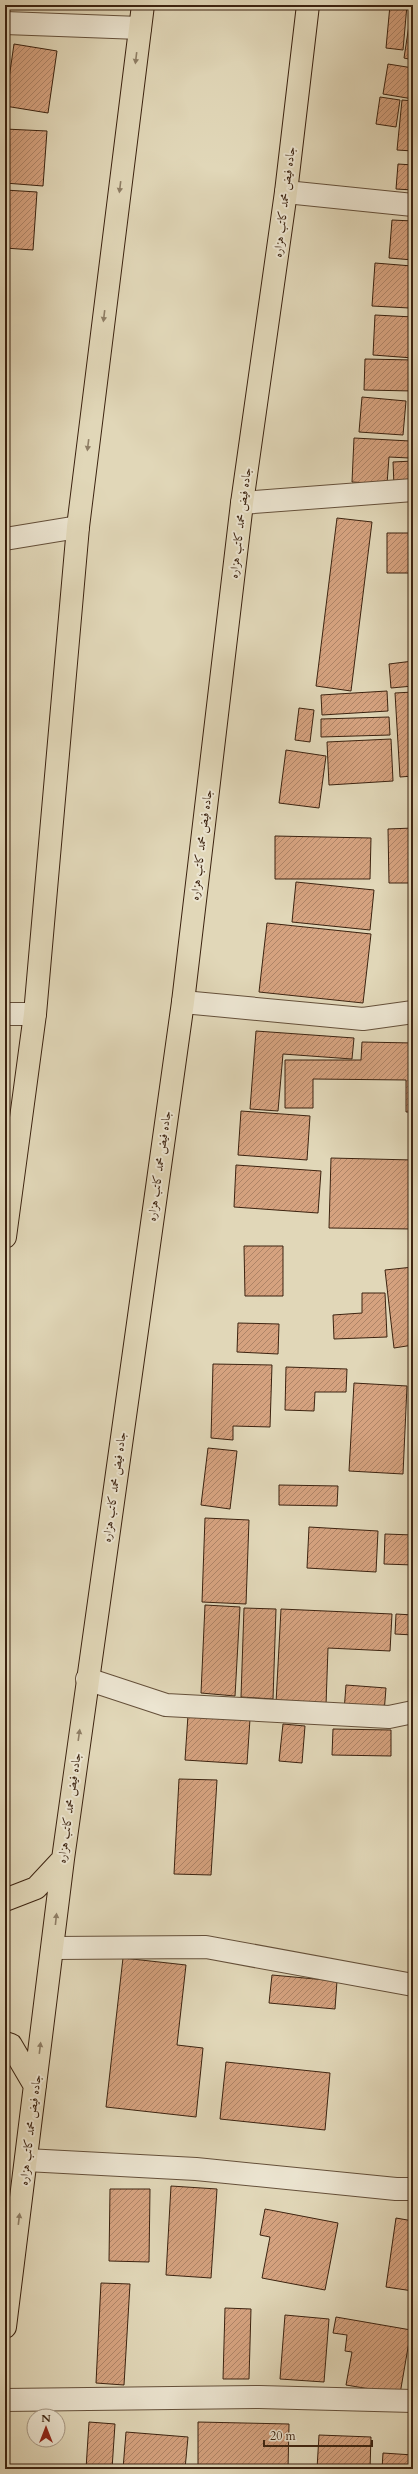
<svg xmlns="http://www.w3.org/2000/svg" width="418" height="2474" font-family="Cardo,Amiri,serif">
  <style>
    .building { fill: url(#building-hatch); stroke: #3c2310 }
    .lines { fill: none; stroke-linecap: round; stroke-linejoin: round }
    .minor-casing { stroke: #65503a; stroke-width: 24 }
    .primary-casing { stroke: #3c2310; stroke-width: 24 }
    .minor { stroke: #ece5d1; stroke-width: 22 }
    .primary { stroke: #e1d7b8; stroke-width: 22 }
    .oneway { fill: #8e7d64 }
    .labels { text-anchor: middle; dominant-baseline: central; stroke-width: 4; stroke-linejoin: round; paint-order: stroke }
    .street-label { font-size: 12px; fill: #3c2310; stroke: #ece5d1 }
  </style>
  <defs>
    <pattern id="building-hatch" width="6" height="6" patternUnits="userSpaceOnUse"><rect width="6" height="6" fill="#d5a27f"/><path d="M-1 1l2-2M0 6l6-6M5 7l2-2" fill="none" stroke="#ae8467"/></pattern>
  </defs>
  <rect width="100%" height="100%" fill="#e1d7b8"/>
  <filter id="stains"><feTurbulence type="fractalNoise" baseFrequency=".005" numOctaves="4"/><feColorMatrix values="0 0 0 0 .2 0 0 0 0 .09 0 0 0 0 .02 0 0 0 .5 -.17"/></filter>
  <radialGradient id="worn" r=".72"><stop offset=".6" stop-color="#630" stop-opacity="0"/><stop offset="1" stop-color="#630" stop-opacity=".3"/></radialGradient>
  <path class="building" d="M390,5h17l-4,45 -17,-2z
    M412,5h1v55l-9,-2z
    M14,44l43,7 -9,62 -43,-7z
    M388,64l25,4v31l-30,-5z
    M380,97l20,3 -4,27 -20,-3z
    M402,100l11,1v50l-16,-1z
    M5,129l42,2 -4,55 -38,-3z
    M398,164l15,1v25l-17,-1z
    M5,190l32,2 -4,58 -28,-2z
    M392,220l21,1v39l-24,-2z
    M375,263l37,3 -3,42 -37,-2z
    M375,315l38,2v41l-40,-3z
    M365,359l48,1v31l-49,-1z
    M362,397l44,4 -3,34 -44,-3z
    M412,397h1v35h-3z
    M354,438l56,3 -1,17 -20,-1 -2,27 -35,-2z
    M413,461v24l-19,1 -1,-24z
    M337,518l35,4 -21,169 -35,-5z
    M387,533h26v40h-26z
    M413,661v25l-22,2 -2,-24z
    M387,691l1,20 -66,4 -1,-20z
    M413,692v84l-13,1 -5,-84z
    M299,708l15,2 -4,32 -15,-2z
    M389,717l1,18 -69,2v-18z
    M391,739l2,42 -64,4 -2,-43z
    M286,750l40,6 -7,52 -40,-5z
    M413,828v55h-24l-1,-54z
    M275,836l96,2 -1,41h-95z
    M296,882l78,8 -4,40 -78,-8z
    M267,923l104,11 -8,69 -104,-11z
    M256,1031l98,7 -2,21 -69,-5 -5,57 -28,-2z
    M362,1042l51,1v69h-7v-32l-93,-1v29h-28v-48h76z
    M241,1111l69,5 -3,44 -69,-5z
    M331,1158l82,2v69l-84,-1z
    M236,1165l85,6 -3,42 -84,-6z
    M244,1246h39v50h-38z
    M413,1267v78l-19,3 -9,-78z
    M362,1293h23l2,44 -53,2 -1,-24 29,-2z
    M238,1323l41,1 -1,30 -41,-2z
    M213,1364l59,1 -2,62 -37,-1v14l-22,-2z
    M286,1367l61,2 -1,23h-31l-1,19 -29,-1z
    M354,1383l53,3 -4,88 -54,-3z
    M208,1448l29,3 -7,58 -29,-4z
    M279,1485l59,1 -1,20 -58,-1z
    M205,1518l44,2 -3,84 -44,-2z
    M309,1527l69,4 -2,41 -69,-4z
    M385,1534l28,1v30l-29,-1z
    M205,1605l35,2 -5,89 -34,-3z
    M244,1608l32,1 -3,90 -32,-2z
    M281,1609l111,5 -2,37 -62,-3 -2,57 -50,-2z
    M396,1614l17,1v20l-18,-1z
    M346,1685l40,3 -2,25 -40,-2z
    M188,1715l62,4 -3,45 -62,-4z
    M283,1724l22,2 -3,37 -23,-2z
    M333,1729l58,1v26l-59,-1z
    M179,1779l38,1 -6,95 -37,-1z
    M123,1958l63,7 -9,80 26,3 -7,69 -90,-10z
    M272,1975l65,6 -2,28 -66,-6z
    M226,2062l104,11 -5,57 -105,-11z
    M171,2186l46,3 -6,89 -45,-3z
    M110,2189h40l-1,73 -40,-1z
    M265,2209l73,14 -13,67 -63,-12 8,-41 -10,-2z
    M396,2218l17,3v70l-27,-4z
    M101,2283l29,1 -6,101 -28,-2z
    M225,2308l26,1 -2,70h-26z
    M285,2315l44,4 -5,63 -44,-3z
    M336,2317l75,13 -11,64 -54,-9 6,-33 -7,-1 2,-16 -14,-2z
    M89,2422l26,2 -3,45h-26z
    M198,2422l91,2 -1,45h-90z
    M126,2432l62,5 -3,32h-62z
    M319,2435l52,2 -1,32h-53z
    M383,2453l30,2v14h-31z"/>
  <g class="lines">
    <g class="minor-casing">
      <path id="minor" d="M5,23l135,5
        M286,192l127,13
        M242,503l171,-13
        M5,539l73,-12
        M183,1002l180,17 50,-7
        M5,1014h30
        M87,1679l79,26 223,12 24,-5
        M53,1948l153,-1 207,38
        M26,2160l170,9 200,20h17
        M5,2400l254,-3 154,4"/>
    </g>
    <g class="primary-casing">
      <path id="primary" d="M5,1237l30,-223 43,-487 65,-522
        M5,1900l31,-12 27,-29
        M5,2043l6,2 24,41
        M5,2327l58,-468 120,-857 59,-499 44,-311 22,-187"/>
    </g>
    <use href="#minor" class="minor"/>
    <use href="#primary" class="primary"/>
  </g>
  <defs><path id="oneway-solid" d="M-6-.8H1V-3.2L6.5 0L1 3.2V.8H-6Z"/></defs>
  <g class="oneway">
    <use href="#oneway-solid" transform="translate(136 58) rotate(97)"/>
    <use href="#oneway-solid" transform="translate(120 187) rotate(97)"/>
    <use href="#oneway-solid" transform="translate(104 316) rotate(97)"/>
    <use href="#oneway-solid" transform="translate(88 445) rotate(97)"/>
    <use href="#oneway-solid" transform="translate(79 1735) rotate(-82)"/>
    <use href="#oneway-solid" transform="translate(56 1919) rotate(-84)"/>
    <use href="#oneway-solid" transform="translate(40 2048) rotate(-83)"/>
    <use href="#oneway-solid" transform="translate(19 2219) rotate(-83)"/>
  </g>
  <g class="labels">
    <g class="street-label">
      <text transform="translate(284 202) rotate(-83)">جاده فیض محمد کاتب هزاره</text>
      <text transform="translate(240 523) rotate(-83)">جاده فیض محمد کاتب هزاره</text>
      <text transform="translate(201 845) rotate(-83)">جاده فیض محمد کاتب هزاره</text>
      <text transform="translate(159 1166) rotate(-82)">جاده فیض محمد کاتب هزاره</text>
      <text transform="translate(114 1487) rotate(-82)">جاده فیض محمد کاتب هزاره</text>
      <text transform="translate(69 1808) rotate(-82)">جاده فیض محمد کاتب هزاره</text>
      <text transform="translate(30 2130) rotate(-83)">جاده فیض محمد کاتب هزاره</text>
    </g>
  </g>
  <rect width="418" height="2474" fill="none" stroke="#e1d7b8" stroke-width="20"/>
  <rect x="6" y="6" width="406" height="2462" fill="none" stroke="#3c2310" stroke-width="2"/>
  <rect x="10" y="10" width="398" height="2454" fill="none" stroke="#3c2310"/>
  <g transform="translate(46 2428)"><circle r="19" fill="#ece5d1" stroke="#a69784"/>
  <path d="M0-3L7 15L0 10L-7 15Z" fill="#8f2418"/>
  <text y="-6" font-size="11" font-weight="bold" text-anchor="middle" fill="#3c2310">N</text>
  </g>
  <path d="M264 2440v6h108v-6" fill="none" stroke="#3c2310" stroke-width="2"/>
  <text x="270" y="2440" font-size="12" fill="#3c2310" stroke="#ece5d1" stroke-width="3" paint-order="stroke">20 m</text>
  <rect width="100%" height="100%" filter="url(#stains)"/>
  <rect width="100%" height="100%" fill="url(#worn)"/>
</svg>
